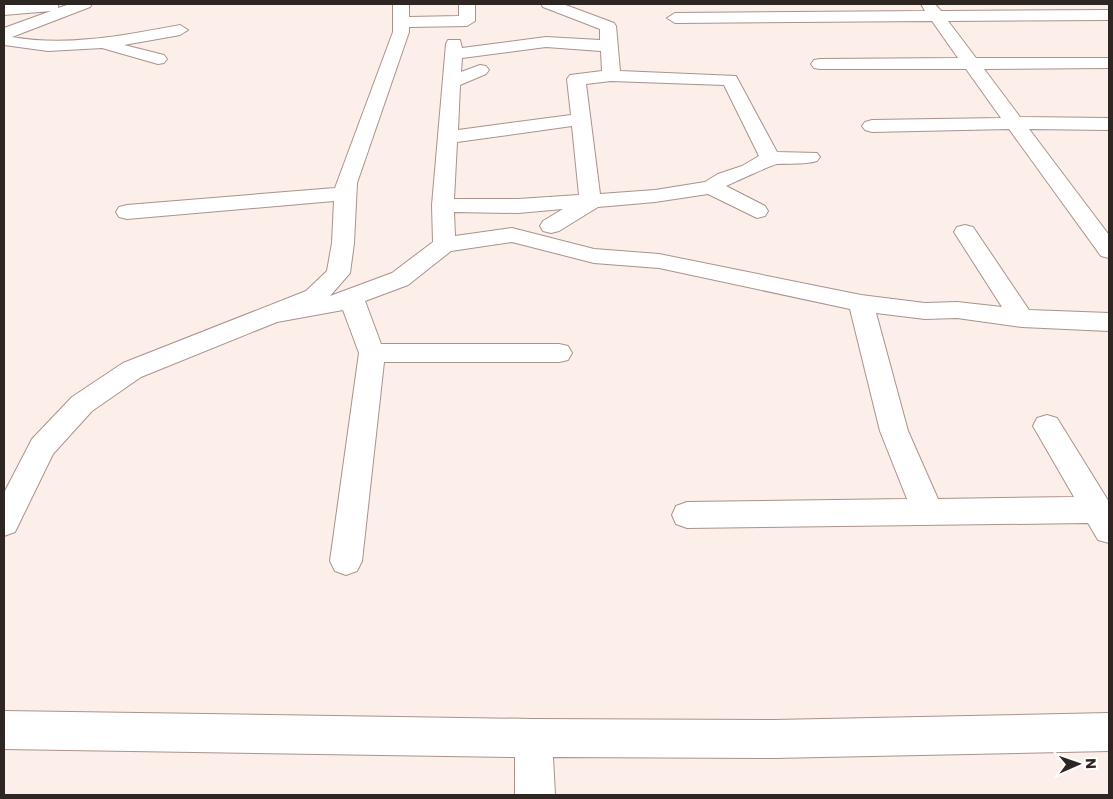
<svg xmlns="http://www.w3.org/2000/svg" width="1113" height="799" font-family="Poppins,sans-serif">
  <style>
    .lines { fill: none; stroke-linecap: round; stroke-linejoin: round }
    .minor-casing { stroke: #a9938b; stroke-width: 2 }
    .minor { fill: #fff; fill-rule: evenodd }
  </style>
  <rect width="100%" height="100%" fill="#fceee9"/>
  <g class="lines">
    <g class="minor-casing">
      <path id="minor" d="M22,4h36v4l12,-4h22l-2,3 -78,30c56,10 113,-2 168,-12l8,5 -8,5 -56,10 40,10 3,4 -3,4 -6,1 -56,-16 -54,3 -44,-6v-17l47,-17 -47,4v-10z
        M393,4h16v13l50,-1v-12h16v17l-8,5 -58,1v5l-52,151 -3,60 -4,30 -20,23 62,-23 41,-31 -1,-37 14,-161 2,-4h12l2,8 84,-11 54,3v-11l-57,-22 -2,-3h22l51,19 2,3 4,45 116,5 41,76 40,1 3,4 -3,4c-13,4 -26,2 -40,3 -3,0 -47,20 -51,22l39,20 3,5 -3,5 -8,2 -49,-24 -53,8 -57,5 -39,24 -8,2 -8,-2 -3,-5 3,-5 20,-12 -45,4 -64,-1 1,24 57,-8 82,21 65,5 202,41 64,8 32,-1 45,5 -48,-75 3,-5 8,-2 8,2 56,83 80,3v18l-87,-4 -65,-9 -32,1 -49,-6 32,118 30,68 136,-2 -41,-71 4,-8 10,-3 10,3 52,84v41l-11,-3 -10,-17 -401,5 -11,-4 -4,-9 4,-9 11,-4 220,-3 -27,-68 -30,-122 -191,-41 -65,-5 -82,-21 -61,9 -43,34 -43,16 16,43h178l9,2 4,7 -4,7 -9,2h-175l-22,199 -5,10 -11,4 -11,-4 -5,-10 29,-208 -16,-43 -66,12 -136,55 -49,34 -39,43 -38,78 -11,4v-43l28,-54 40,-42 51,-34 183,-72 21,-20 5,-28 2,-42 -207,18 -8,-2 -3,-5 3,-5 8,-2 208,-17 58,-156zM546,47l55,4 1,20 -32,4 -3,4 4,36 -113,15 2,-45 26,-11 3,-4 -3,-4 -6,-1 -19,7 1,-14zM611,81l113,4 35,71 -17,10 -24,8 -13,8 -50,8 -55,4 -14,-110zM572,126l7,69 -61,4h-64l3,-57z
        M921,4h14l6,7 168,-1v10l-161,1 28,37h133v10l-125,1 36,48 89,1v12l-80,-1 80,106v23l-8,-2 -92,-127 -137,3 -7,-2 -3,-4 3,-4 7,-2 129,-2 -35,-49h-146l-6,-1 -3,-4 3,-4 6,-1 138,-1 -26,-37 -257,2 -8,-5 8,-5 250,-2z
        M4,711l529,8 241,1 335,-7v38l-335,7 -221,-1 2,38h-40v-38l-511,-8z"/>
    </g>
    <use href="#minor" class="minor"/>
  </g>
  <rect width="1113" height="799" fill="none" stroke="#2e2623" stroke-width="10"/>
  <g transform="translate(1078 764) rotate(88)" stroke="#ffffff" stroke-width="4" paint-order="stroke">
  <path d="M0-4L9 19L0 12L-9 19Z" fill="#2e2623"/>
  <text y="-8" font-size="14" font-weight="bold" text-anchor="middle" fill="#2e2623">N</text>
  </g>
</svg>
